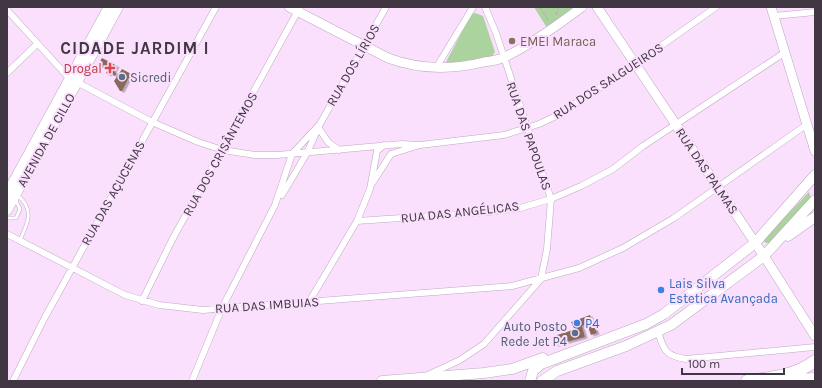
<svg xmlns="http://www.w3.org/2000/svg" width="822" height="388" font-family="Karla,sans-serif">
  <style>
    .green { fill: #aad39d }
    .building { fill: #8a695c; filter: url(#shadow) }
    .lines { fill: none; stroke-linecap: round; stroke-linejoin: round }
    .service-casing { stroke: #bfa7c2; stroke-width: 4 }
    .minor-casing { stroke: #bfa7c2; stroke-width: 7 }
    .secondary-casing { stroke: #bfa7c2; stroke-width: 10 }
    .primary-casing { stroke: #bfa7c2; stroke-width: 11 }
    .motorway-casing { stroke: #bfa7c2; stroke-width: 13 }
    .path { stroke: #bba7be; stroke-width: 1; stroke-dasharray: 4 2; stroke-linecap: butt }
    .service { stroke: #fff; stroke-width: 3 }
    .minor { stroke: #fff; stroke-width: 6 }
    .secondary { stroke: #fff; stroke-width: 9 }
    .primary { stroke: #fff; stroke-width: 10 }
    .motorway { stroke: #fff; stroke-width: 12 }
    .education-dot { fill: #8d6e63; stroke: #fae0fd; stroke-width: 1.5 }
    .health-dot { fill: #e0444e; stroke: #fae0fd; stroke-width: 1.5 }
    .service-dot { fill: #5c6f8a; stroke: #fae0fd; stroke-width: 1.5 }
    .shop-dot { fill: #3f7fe0; stroke: #fae0fd; stroke-width: 1.5 }
    .labels { text-anchor: middle; dominant-baseline: central; stroke-width: 4; stroke-linejoin: round; paint-order: stroke }
    .education-label { font-size: 13px; fill: #785e54; stroke: #fae0fd; text-anchor: start }
    .street-label { font-size: 13px; fill: #413742; stroke: #fae0fd }
    .health-label { font-size: 13px; fill: #be3a42; stroke: #fae0fd; text-anchor: end }
    .service-label { font-size: 13px; fill: #4e5e75; stroke: #fae0fd; text-anchor: start }
    .shop-label { font-size: 13px; fill: #366cbe; stroke: #fae0fd; text-anchor: start }
    .district-label { font-size: 17px; font-weight: bold; letter-spacing: 1px; fill: #413742; stroke: #fae0fd }
  </style>
  <defs>
    <filter id="shadow"><feDropShadow dx="2.5" dy="1.5" stdDeviation="0" flood-color="#0004"/></filter>
  </defs>
  <rect width="100%" height="100%" fill="#fae0fd"/>
  <path class="green" d="M534,7h47l-34,21z
    M475,13l8,3 12,36 -3,4 -45,10 -1,-4 25,-47z
    M809,192l2,6 -41,45h-4l-2,-2 1,-3z"/>
  <path class="building" d="M102,58l15,8 -3,5 2,2 -1,3 -5,-3 -1,2 -3,-2 2,-3 -10,-5z
    M122,69l9,5 -9,17h-2l-6,-10z
    M590,315l7,18 -6,2 -4,-11 -5,2 3,11 -29,8 -2,-9 22,-7 -2,-1 -3,-6z"/>
  <g class="lines">
    <g class="service-casing">
      <path id="service" d="M17,195c18,14 11,28 3,45
        M7,218h9l4,-9 -4,-8"/>
    </g>
    <g class="minor-casing">
      <path id="minor" d="M7,10l62,68 83,44 46,20 25,8 32,5h22l125,-11 18,1
        M774,16l41,-4
        M436,68l37,-61
        M7,73l30,-29
        M318,127l10,15 11,8
        M391,154l29,-9 84,-10 35,-11 19,-9 76,-50 82,-58
        M371,185l20,-31
        M282,195l25,-42 13,-29 66,-117
        M357,221l132,-9 31,-4 31,-9 30,-13 32,-17 30,-23 141,-93
        M7,234l118,61 34,10 44,5 309,-24 67,-18 44,-20 51,-30 132,-93
        M142,301l30,-61 128,-233
        M309,302l48,-81 13,-32 7,-38 7,-6
        M658,332c6,18 7,24 28,27l129,-12
        M428,375l32,-15 24,-16 57,-65 6,-30 4,-50 -55,-166 -11,-26
        M13,381l31,-62 172,-312
        M192,381l30,-73 53,-103 17,-51 28,-30"/>
    </g>
    <g class="secondary-casing">
      <path id="secondary" d="M289,7l99,51c32,12 63,12 96,4 7,-1 15,-2 21,-5 27,-13 53,-32 77,-50
        M597,7l167,249 51,80
        M771,7l44,144"/>
    </g>
    <g class="primary-casing">
      <path id="primary" d="M814,146l1,1
        M7,194l102,-187
        M7,210l111,-203
        M788,236l27,-19
        M382,381l102,-8 28,-4 31,-11
        M530,381l3,-10 8,-7 105,-40 18,-10 91,-71 60,-68
        M542,381l15,-10 69,-25 45,-21 93,-69 51,-56"/>
    </g>
    <g class="motorway-casing">
      <path id="motorway" d="M747,381c24,-3 48,-5 68,-20
        M782,381l33,-2"/>
    </g>
    <path class="path" d="M540,7l9,15
      M556,15l2,-8"/>
    <use href="#service" class="service"/>
    <use href="#minor" class="minor"/>
    <use href="#secondary" class="secondary"/>
    <use href="#primary" class="primary"/>
    <use href="#motorway" class="motorway"/>
  </g>
  <circle class="education-dot" cx="512" cy="41" r="4"/>
  <path class="health-dot" d="M108 62h4v4h4v4h-4v4h-4v-4h-4v-4h4z"/>
  <g class="service-dot">
    <circle cx="122" cy="77" r="4"/>
    <circle cx="575" cy="333" r="4"/>
  </g>
  <g class="shop-dot">
    <circle cx="661" cy="290" r="4"/>
    <circle cx="577" cy="323" r="4"/>
  </g>
  <g class="labels">
    <g class="education-label">
      <text x="520" y="41">EMEI Maraca</text>
    </g>
    <g class="street-label">
      <text transform="translate(353 65) rotate(-60)">RUA DOS LÍRIOS</text>
      <text transform="translate(608 81) rotate(-33)">RUA DOS SALGUEIROS</text>
      <text transform="translate(529 136) rotate(71)">RUA DAS PAPOULAS</text>
      <text transform="translate(46 140) rotate(-61)">AVENIDA DE CILLO</text>
      <text transform="translate(220 154) rotate(-61)">RUA DOS CRISÂNTEMOS</text>
      <text transform="translate(707 171) rotate(56)">RUA DAS PALMAS</text>
      <text transform="translate(113 193) rotate(-61)">RUA DAS AÇUCENAS</text>
      <text transform="translate(460 212) rotate(-6)">RUA DAS ANGÉLICAS</text>
      <text transform="translate(267 305) rotate(-4)">RUA DAS IMBUIAS</text>
    </g>
    <g class="health-label">
      <text x="102" y="68">Drogal</text>
    </g>
    <g class="service-label">
      <text x="130" y="77">Sicredi</text>
      <text x="567" y="326" text-anchor="end">Auto Posto<tspan x="567" dy="15">Rede Jet P4</tspan></text>
    </g>
    <g class="shop-label">
      <text x="669" y="283">Lais Silva<tspan x="669" dy="15">Estetica Avançada</tspan></text>
      <text x="585" y="323">P4</text>
    </g>
    <g class="district-label">
      <text x="135" y="48">CIDADE JARDIM I</text>
    </g>
  </g>
  <rect width="822" height="388" fill="none" stroke="#413742" stroke-width="16"/>
  <path d="M682 368v6h102v-6" fill="none" stroke="#413742" stroke-width="2"/>
  <text x="688" y="368" font-size="12" fill="#413742" stroke="#fae0fd" stroke-width="3" paint-order="stroke">100 m</text>
</svg>
